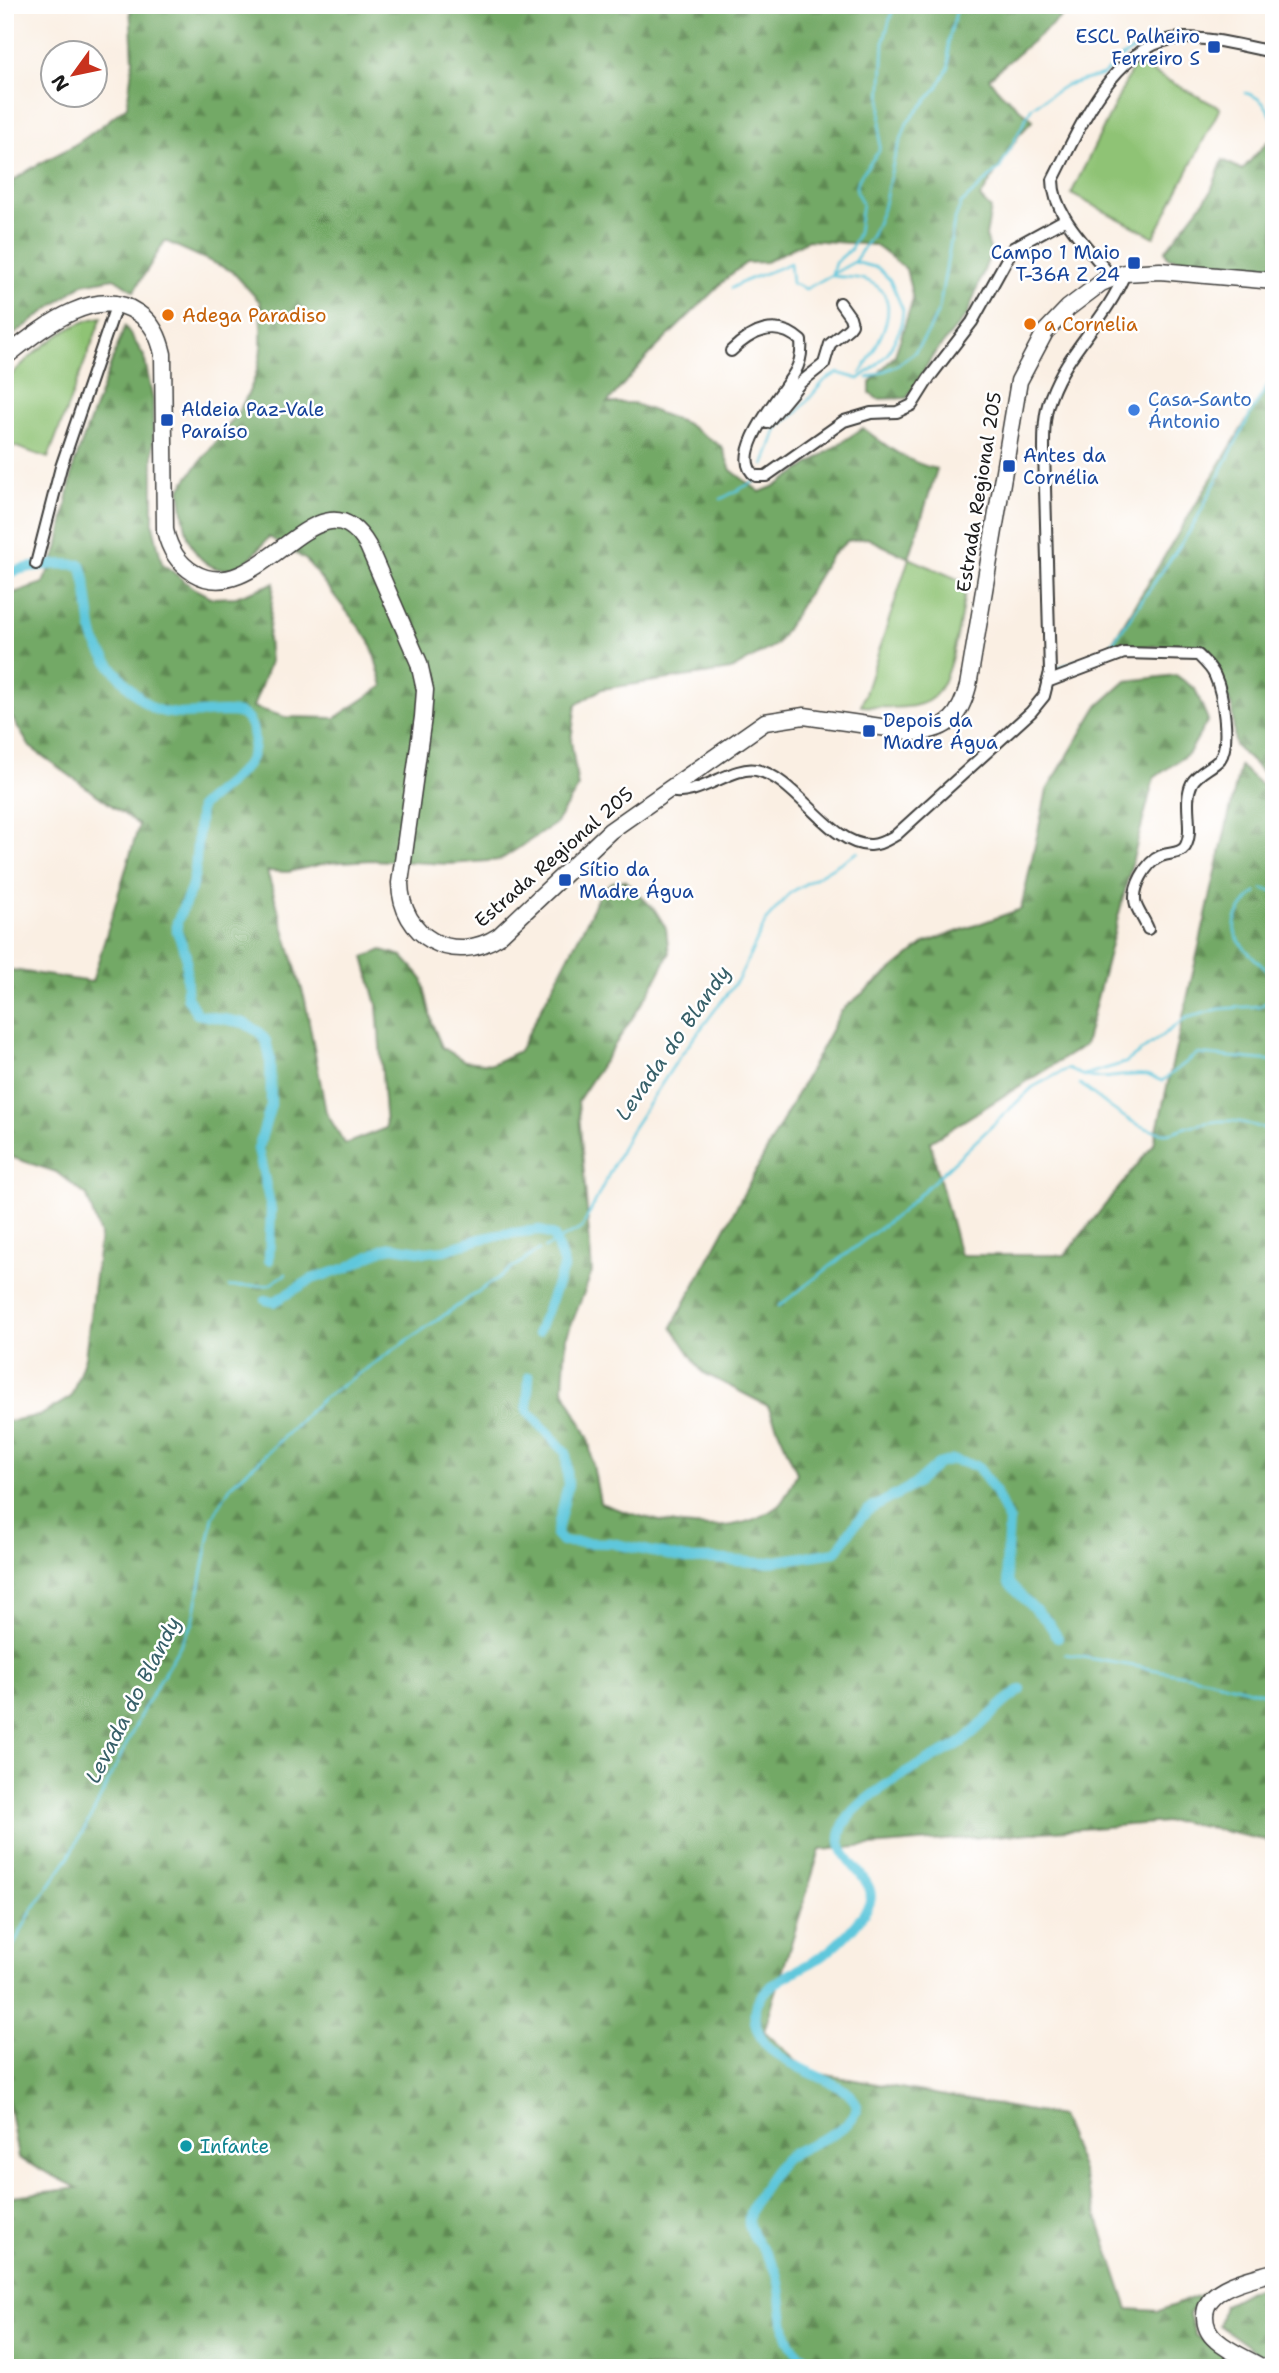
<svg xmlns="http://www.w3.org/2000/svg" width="1279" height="2373" font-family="'Shantell Sans',sans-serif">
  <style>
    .green { fill: #8fc374; stroke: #567048; stroke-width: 2 }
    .forest { fill: url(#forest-firs); stroke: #486241; stroke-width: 2 }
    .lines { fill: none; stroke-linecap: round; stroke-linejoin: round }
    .stream { stroke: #5fc7dc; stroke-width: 2.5 }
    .canal { stroke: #5fc7dc; stroke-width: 10 }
    .minor-casing { stroke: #3d3c3a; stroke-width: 14 }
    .secondary-casing { stroke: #3d3c3a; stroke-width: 19 }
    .minor { stroke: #fff; stroke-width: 10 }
    .secondary { stroke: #fff; stroke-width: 16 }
    .transit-dot { fill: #1a4fb4; stroke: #fff; stroke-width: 2.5 }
    .food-dot { fill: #e8710a; stroke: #fff; stroke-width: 2.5 }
    .shop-dot { fill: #3f7fe0; stroke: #fff; stroke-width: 2.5 }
    .culture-dot { fill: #0f9aa8; stroke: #fff; stroke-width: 2.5 }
    .labels { text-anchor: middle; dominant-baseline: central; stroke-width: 5; stroke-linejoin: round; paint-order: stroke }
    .transit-label { font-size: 19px; fill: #164399; stroke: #fff; text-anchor: start }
    .food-label { font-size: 19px; fill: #c56008; stroke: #fff; text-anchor: start }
    .shop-label { font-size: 19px; fill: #366cbe; stroke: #fff; text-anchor: start }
    .street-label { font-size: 19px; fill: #1c1c1c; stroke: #fff }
    .culture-label { font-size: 19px; fill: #0d838f; stroke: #fff; text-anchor: start }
    .water-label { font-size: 21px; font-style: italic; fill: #376069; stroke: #fff }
  </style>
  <defs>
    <pattern id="forest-firs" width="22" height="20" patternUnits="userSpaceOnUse" patternTransform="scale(1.75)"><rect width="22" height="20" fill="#73a966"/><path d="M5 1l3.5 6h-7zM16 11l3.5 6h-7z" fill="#5e8953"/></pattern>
  </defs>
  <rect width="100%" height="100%" fill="#fff"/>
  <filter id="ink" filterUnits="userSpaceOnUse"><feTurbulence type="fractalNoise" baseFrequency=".0143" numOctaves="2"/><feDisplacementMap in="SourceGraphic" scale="14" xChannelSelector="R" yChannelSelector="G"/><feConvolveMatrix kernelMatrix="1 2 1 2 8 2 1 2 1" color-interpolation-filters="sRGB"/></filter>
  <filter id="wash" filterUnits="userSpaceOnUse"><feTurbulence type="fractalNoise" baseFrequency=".00686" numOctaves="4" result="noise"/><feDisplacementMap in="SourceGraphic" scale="28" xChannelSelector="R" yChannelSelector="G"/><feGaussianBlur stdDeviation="1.57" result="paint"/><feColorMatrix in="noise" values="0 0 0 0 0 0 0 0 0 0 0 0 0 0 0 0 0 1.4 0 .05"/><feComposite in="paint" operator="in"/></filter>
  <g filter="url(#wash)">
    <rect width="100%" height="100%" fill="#faefe3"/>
    <path class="green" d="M1135,63l85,45 -66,129 -83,-43z
      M102,317l-54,141 -43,-15v-61c22,-25 64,-61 97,-65z
      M909,558l58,25c-6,28 -14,98 -35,115 -16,14 -51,9 -71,8z"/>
    <path class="forest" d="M130,5h945l-86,73 8,11 36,31 -14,15 -39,63 11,11 -5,27 5,16 -24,63 -33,39 -27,44 -29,1 -8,-5v-11l25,-28 4,-12 14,-44 -7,-30 -31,-24 -67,-5 -42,22 -20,1 -17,13 -81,80 -41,47h25l53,20 37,24 9,23 29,22 19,-8 84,-56c23,18 45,35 74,41l-28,89 -42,-20 -20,3 -17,16 -53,87 -46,26 -129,19 -26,16 -5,35 7,48 -23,36 -55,36 -50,4 -79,-4 -44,3 -39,9 -21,-1 38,129 21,112 19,32 41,-16 -9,-123 -13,-48 18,-7 20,6 20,22 11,48 9,21 23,14 27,3 27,-13 71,-136 11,-25 12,-8 12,-2 30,30 11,18 3,26 -19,37 -72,110 14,171 -26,66 -3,50 25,49 12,66c51,19 129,41 178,3 8,-7 14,-23 19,-33l-29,-67 -66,-34 -30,-45 170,-317 83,-67 96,-34 26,-119 50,-83 29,-26 50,-6 19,14 13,31 -19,33 -35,25 -69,267 -155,97 30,113h105l89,-111 86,-378 34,30v1050l-10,-6 -86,-19 -358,29 -56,181 45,41 251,44 20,49 48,144 31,2 46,-18 -16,21 6,21 51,33h-1241v-171l73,-9 -60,-30 -13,-76v-660l36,-7 30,-18 14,-40 15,-122 -13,-39 -31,-24 -51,-17v-186l87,13 47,-157 -109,-78 -25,-41v-110l38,-13 15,-34 16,-85 51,-138 19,30 9,44v125l9,38 31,25 19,10 24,-1 38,-14 -6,55 2,24 -17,45 32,10 50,1 48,-32 -13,-45 -64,-81 -37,-23c-7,8 -14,18 -22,24 -8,6 -22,10 -31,7 -32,-12 -32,-50 -36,-79 29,-44 72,-78 80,-133 3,-17 0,-37 0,-54l-28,-31 -67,-30 -31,50 -20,-13 -31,6 -78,57v-153c22,-21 49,-30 74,-46 17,-11 32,-24 48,-36l6,-46z
      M1274,141v126l-106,-9 -3,-7 45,-58 13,-33 19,10 25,-28z
      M1274,375v403h-5l-34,-32 -3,-39 -21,-48 -21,-14 -81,3z
      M1274,2283v78l-16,-8 -39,-28 5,-20 29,-16z"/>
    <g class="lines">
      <path class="stream" d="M1245,93c15,3 24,15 29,29
        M832,273l3,-10 16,-14 7,-16 4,-30 -5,-10 -1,-8 5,-10 18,-24 5,-111 10,-35
        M833,276c11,2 27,0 37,6 39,19 4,67 -9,91
        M732,288c20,-13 37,-14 58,-25l2,20 14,6 48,-27 18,-27 11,-26 11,-50 13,-36 30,-35 12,-21 -1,-25 10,-37
        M868,378l28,-12 18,-13 15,-22 10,-22 15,-87 7,-18 39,-36 32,-61 34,-22 37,-10 20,-19 27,-16
        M764,465l14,-38 19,-14 28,-33 13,-7 21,6 17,-13 12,-13 13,-26 2,-17 -13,-30 -12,-12 -24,-6
        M721,499l34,-18
        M1053,670l56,-22 83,-120 59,-115 23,-38
        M1263,889l11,2
        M1256,892c-43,41 -13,52 18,86
        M1084,1075l41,-12 61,-45 33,-9 41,-3 10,-5 4,-6
        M1080,1084c24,18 53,45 84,49 9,1 17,-5 26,-7 36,-8 49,-8 84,7
        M561,1239l21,-11 48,-96 48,-73 61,-81 28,-59 23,-26 68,-41
        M545,1248l10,-6
        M229,1287l40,-2 17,-11
        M779,1306l123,-95 131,-124 36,-19c24,19 50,4 77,7 5,1 11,4 16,6l35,-27 77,7
        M1065,1654l143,25 66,17
        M5,1962l26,-50 38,-55 25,-46 51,-105 48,-83 20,-106 19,-33 27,-23 63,-62 217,-149"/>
      <path class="canal" d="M5,575c19,-10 55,-12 76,-10 8,23 7,46 12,69 4,19 39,59 55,71 22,17 66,3 90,8 9,2 14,12 15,20 2,11 0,22 -6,31 -10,15 -34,30 -47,43l-5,65 -4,17 -14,33v9l9,24 1,42 10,17 47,9 15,9 7,9 4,17 1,47 -13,44 13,60 -2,51
        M266,1300l8,2 38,-23 35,-11 36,-19 10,-2 33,5 19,-2 35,-11 25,-5 34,-4 15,6 10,30 -26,66
        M529,1377l-2,33 39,43 2,32 -12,50 6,7 49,1 75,16h28l49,4 73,-11 17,-25 14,-16 47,-26 24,-21 15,-4 24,6 18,25 14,31 -3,44 3,18 39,38 10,16
        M857,2368c-17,-9 -37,-3 -51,-10 -30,-12 -20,-63 -30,-87 -6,-15 -24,-32 -27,-46 -2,-12 6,-24 12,-34 8,-11 15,-25 26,-34 22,-16 66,-23 70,-51 -11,-33 -92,-33 -102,-85 -6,-35 45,-49 67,-65 16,-11 34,-30 44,-46 24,-35 -50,-50 -18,-92 17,-23 56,-44 81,-58 10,-6 23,-11 33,-18 21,-16 35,-37 59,-52"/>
    </g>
  </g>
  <g filter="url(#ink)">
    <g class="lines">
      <g class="minor-casing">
        <path id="minor" d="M1112,278c-21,-29 -59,-61 -59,-98 27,-52 61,-139 129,-142 30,-1 63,9 92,14
          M731,351c20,-20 46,-32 70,-10 1,10 -1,22 -6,31 -12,21 -69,84 -39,104h10l78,-55 27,-8 26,-1 15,-7 17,-27 43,-56 41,-74 53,-29
          M767,423l33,-40 24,-19 6,-20 19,-16 3,-4 -2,-7 -10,-14
          M36,564l25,-97 56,-164
          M1047,682l77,-29 74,2c6,6 14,13 17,21 8,17 16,67 5,83 -8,9 -22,13 -28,24 -10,20 3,47 -7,64 -6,8 -15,5 -24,9 -15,6 -30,33 -25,49 3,8 9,16 12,24
          M669,791c27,8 64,-26 87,-21 40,7 74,77 115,75 9,0 18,-6 25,-10l135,-123 13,-16 6,-24 -6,-222c0,-18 0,-37 7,-54 16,-45 57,-78 74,-123"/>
      </g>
      <g class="secondary-casing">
        <path id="secondary" d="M5,357c35,-27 90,-74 133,-44 15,10 21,24 25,41l2,176c4,18 12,33 29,43 66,39 126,-109 174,-27l51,117 6,27 -2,27 -23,166c1,54 53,83 99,53l111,-105 155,-109 39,-6 112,16c33,-2 44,-16 52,-46l51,-305 26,-49 23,-24 33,-25 24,-10 35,-2 114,10
          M1263,2368c-15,-9 -34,-16 -47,-28 -7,-6 -11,-14 -11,-24 0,-30 46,-37 69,-44"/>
      </g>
      <use href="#minor" class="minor"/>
      <use href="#secondary" class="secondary"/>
    </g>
  </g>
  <g class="transit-dot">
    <rect x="1207" y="40" width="14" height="14" rx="3.5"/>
    <rect x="1127" y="256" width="14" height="14" rx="3.5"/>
    <rect x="160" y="413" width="14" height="14" rx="3.5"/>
    <rect x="1002" y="459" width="14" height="14" rx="3.5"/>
    <rect x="862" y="724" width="14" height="14" rx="3.5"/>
    <rect x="558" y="873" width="14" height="14" rx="3.5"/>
  </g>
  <g class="food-dot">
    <circle cx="168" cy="315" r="7"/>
    <circle cx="1030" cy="324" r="7"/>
  </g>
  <circle class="shop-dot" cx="1134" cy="410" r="7"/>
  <circle class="culture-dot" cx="186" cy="2146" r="7"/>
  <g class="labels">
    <g class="transit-label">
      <text x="1200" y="36" text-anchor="end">ESCL Palheiro<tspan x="1200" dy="22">Ferreiro S</tspan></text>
      <text x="1120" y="252" text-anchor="end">Campo 1 Maio<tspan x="1120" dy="22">T-36A Z 24</tspan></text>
      <text x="181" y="409">Aldeia Paz-Vale<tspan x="181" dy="22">Paraíso</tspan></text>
      <text x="1023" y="455">Antes da<tspan x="1023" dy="22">Cornélia</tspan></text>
      <text x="883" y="720">Depois da<tspan x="883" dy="22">Madre Água</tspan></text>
      <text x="579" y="869">Sítio da<tspan x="579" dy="22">Madre Água</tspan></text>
    </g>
    <g class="food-label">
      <text x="182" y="315">Adega Paradiso</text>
      <text x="1044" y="324">a Cornelia</text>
    </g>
    <g class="shop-label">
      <text x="1148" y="399">Casa-Santo<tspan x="1148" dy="22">Ántonio</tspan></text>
    </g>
    <g class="street-label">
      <text transform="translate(979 492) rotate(-81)">Estrada Regional 205</text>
      <text transform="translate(554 857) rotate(-41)">Estrada Regional 205</text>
    </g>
    <g class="culture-label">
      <text x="200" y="2146">Infante</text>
    </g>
    <g class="water-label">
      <text transform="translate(673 1043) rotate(-55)">Levada do Blandy</text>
      <text transform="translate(133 1700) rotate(-63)">Levada do Blandy</text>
    </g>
  </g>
  <rect width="1279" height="2373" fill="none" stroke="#fff" stroke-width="28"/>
  <g transform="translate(74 74) rotate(237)"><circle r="33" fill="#ffffff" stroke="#a4a4a4" stroke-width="2"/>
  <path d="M0-5L12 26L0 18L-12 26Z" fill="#c8321e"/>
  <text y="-10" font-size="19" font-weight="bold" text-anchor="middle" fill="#1c1c1c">N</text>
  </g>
</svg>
